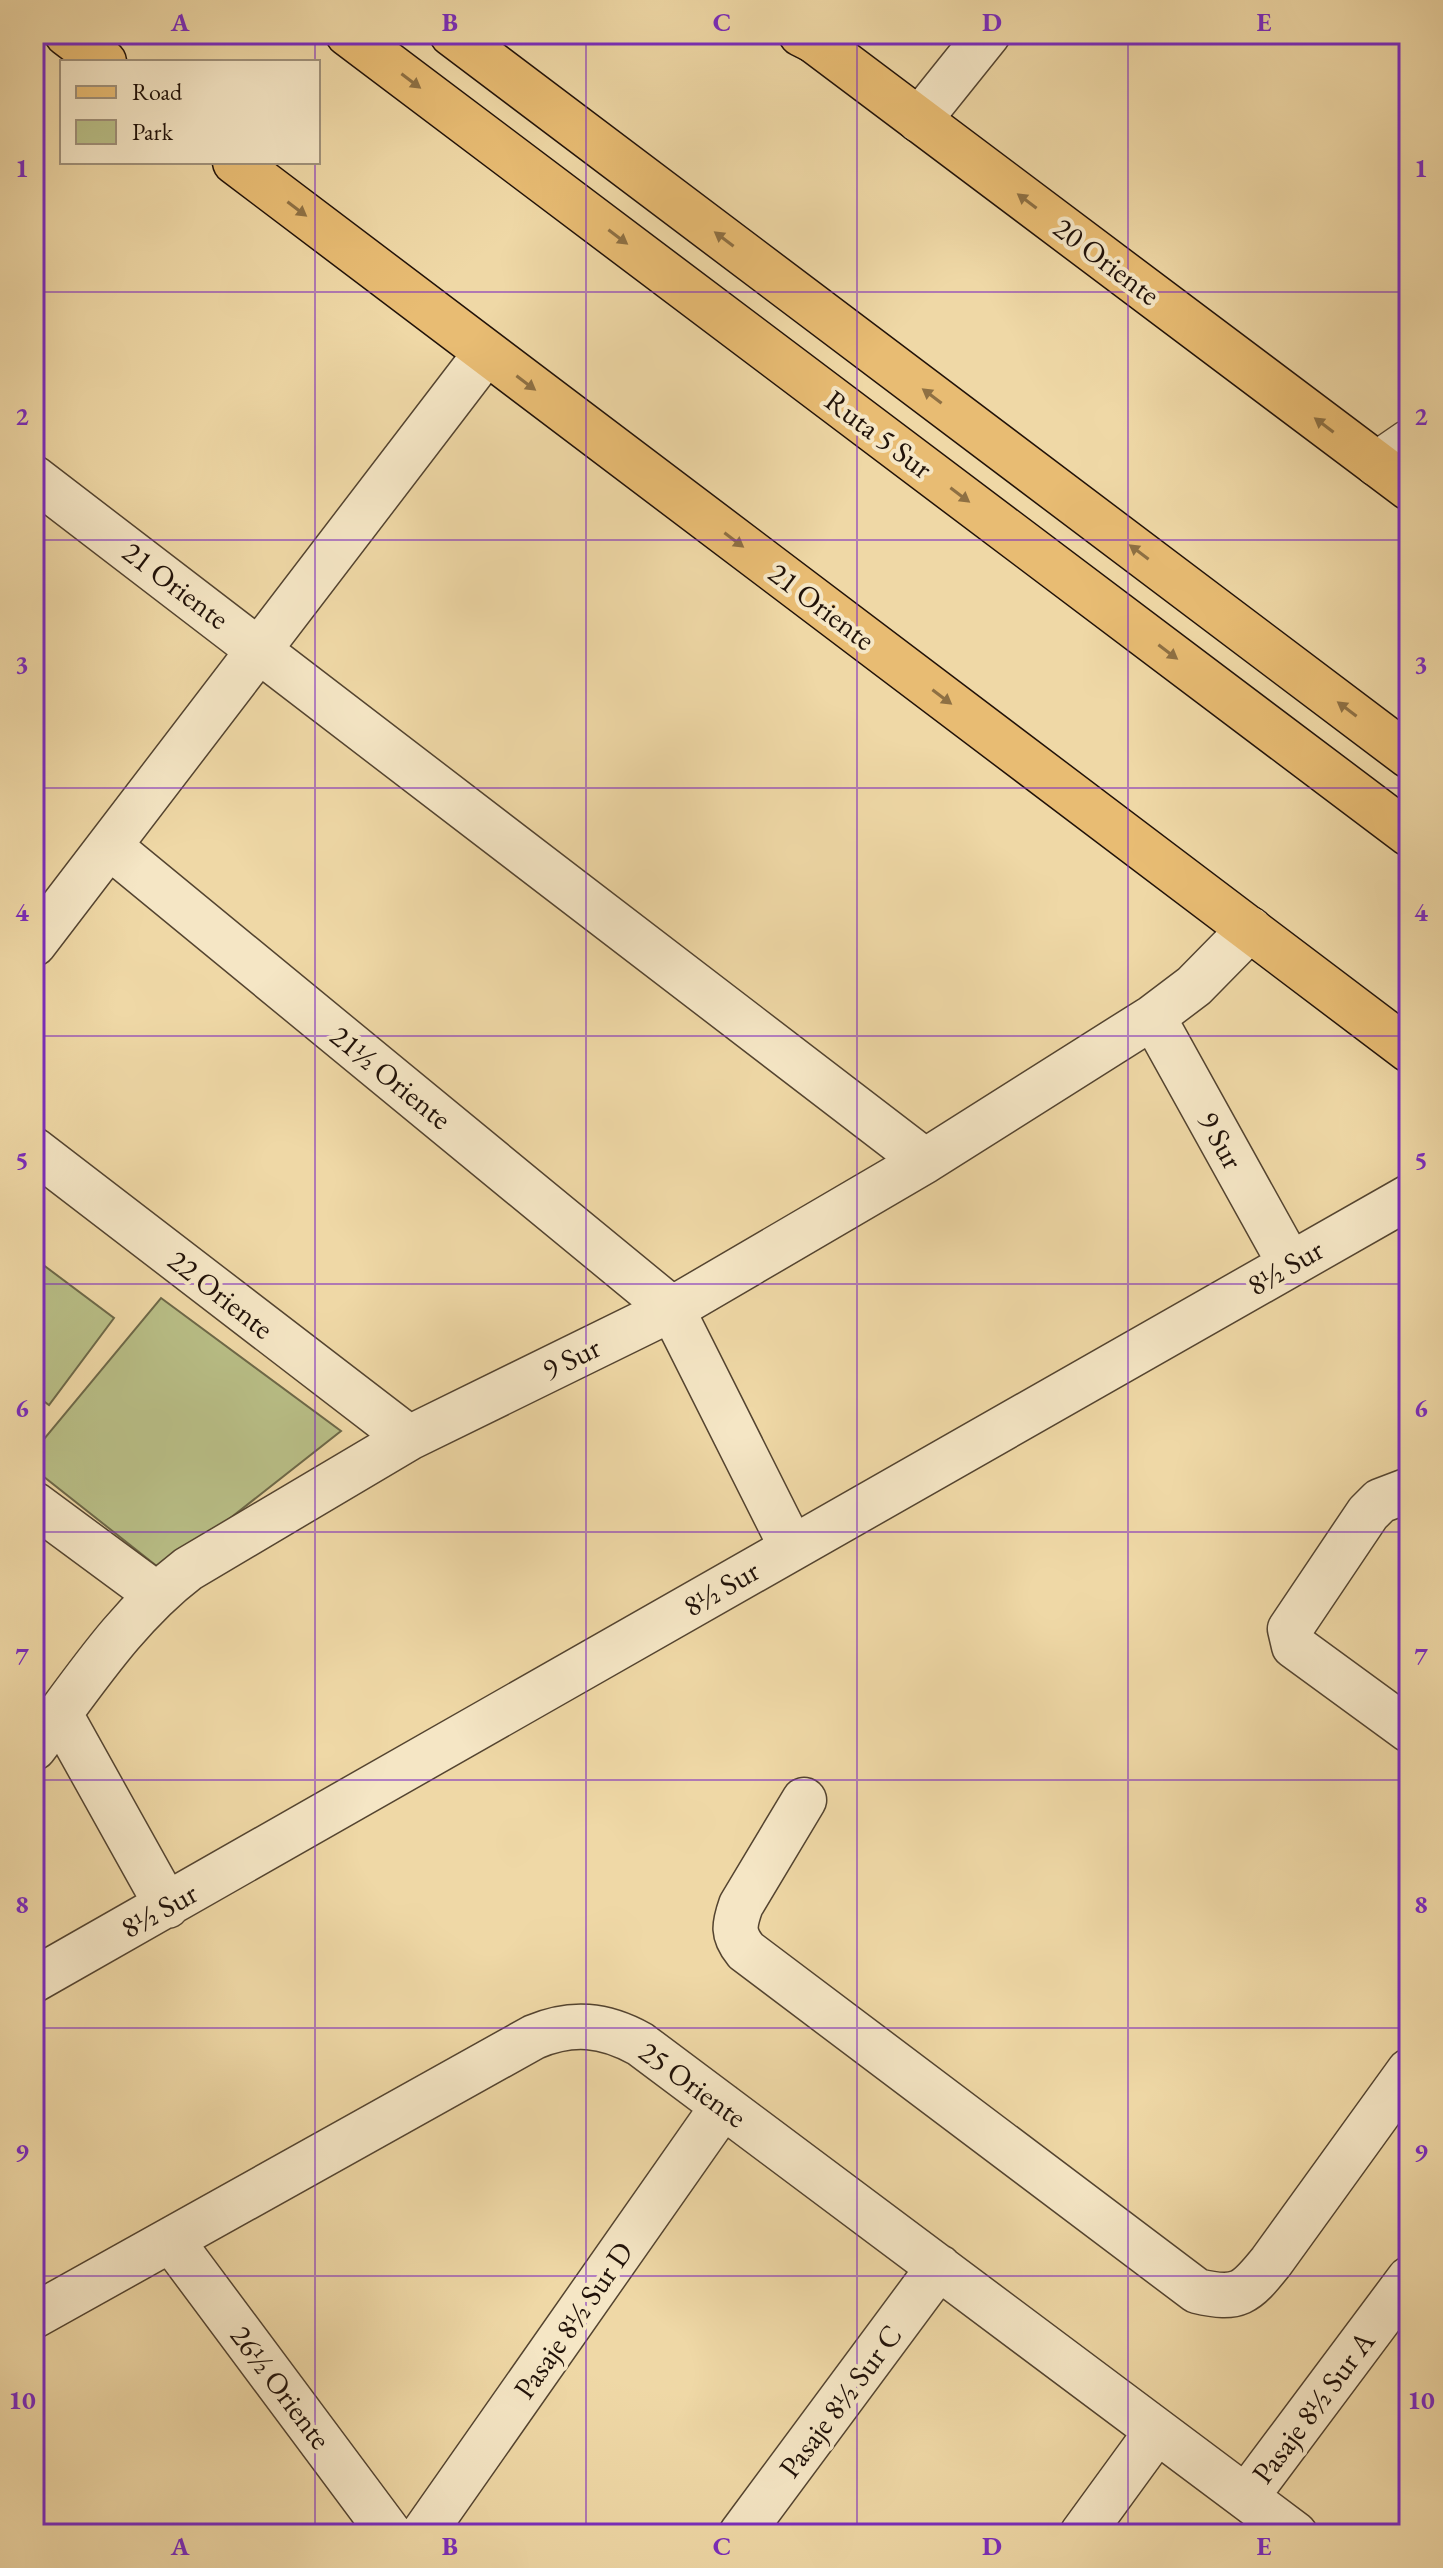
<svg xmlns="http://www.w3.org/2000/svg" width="1443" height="2568" font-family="'EB Garamond',serif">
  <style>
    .green { fill: #b9bf87; stroke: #6d6848; stroke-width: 2 }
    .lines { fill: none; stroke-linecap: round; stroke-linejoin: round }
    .minor-casing { stroke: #544430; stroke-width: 47 }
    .major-casing { stroke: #211209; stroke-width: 47 }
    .highway-casing { stroke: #211209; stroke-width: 47 }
    .minor { stroke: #f5e6c5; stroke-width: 44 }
    .major { stroke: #e8bc73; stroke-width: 44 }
    .highway { stroke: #e8bc73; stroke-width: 44 }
    .oneway { fill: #8e7043 }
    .grid { fill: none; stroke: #7b2cbf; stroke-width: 2; stroke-opacity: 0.55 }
    .labels { text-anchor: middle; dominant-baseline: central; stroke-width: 8; stroke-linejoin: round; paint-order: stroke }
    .street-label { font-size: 30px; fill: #211209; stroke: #f5e6c5 }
    .neatline { fill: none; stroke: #7b2cbf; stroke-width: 3 }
    .grid-label { font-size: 26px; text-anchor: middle; font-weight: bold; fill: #7b2cbf }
  </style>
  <rect width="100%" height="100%" fill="#efd8a6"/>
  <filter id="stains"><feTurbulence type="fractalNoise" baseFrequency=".0025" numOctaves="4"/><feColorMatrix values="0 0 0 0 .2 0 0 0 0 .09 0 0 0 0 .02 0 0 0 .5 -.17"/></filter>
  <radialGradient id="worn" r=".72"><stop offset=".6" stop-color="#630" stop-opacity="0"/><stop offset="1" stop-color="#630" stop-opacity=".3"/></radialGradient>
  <path class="green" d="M34,1258l80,60 -65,87 -15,-11z
    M161,1298l180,133 -178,140 -129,-102v-18z"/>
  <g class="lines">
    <g class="minor-casing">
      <path id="minor" d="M919,120l69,-86
        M1377,464l32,-22
        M34,478l891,683
        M109,846l563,463 120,239
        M34,944l452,-591
        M1153,1017l137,247
        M34,1150l375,288
        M1409,1490l-29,11 -12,12 -78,116 4,17 115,84
        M34,1504l122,90
        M60,1714l107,192
        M34,1748c48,-63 91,-131 154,-179l221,-131 263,-129 253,-148 228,-144 41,-31 56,-57
        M804,1800l-63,105c-7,20 -9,29 5,46l451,340c42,10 49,2 74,-29l138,-191
        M34,1980l1375,-783
        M171,2240l219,294
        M34,2316l500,-279c38,-16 70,-13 106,7l655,490
        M1246,2497l163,-218
        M423,2534l300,-428
        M741,2534l198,-267
        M1082,2534l75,-103"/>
    </g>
    <g class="major-casing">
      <path id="major" d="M67,34l37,28
        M813,40l596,448
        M235,162l1174,888"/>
    </g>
    <g class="highway-casing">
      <path id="highway" d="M348,34l1061,800
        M452,34l957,722
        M801,34l12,6"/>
    </g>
    <use href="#minor" class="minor"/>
    <use href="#major" class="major"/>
    <use href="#highway" class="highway"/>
  </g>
  <defs><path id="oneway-solid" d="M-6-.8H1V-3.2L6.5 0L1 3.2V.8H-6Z" transform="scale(2)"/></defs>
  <g class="oneway">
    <use href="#oneway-solid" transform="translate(411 81) rotate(37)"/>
    <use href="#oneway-solid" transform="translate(1027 201) rotate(-143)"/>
    <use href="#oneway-solid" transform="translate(297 209) rotate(37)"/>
    <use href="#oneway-solid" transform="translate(618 237) rotate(37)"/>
    <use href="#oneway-solid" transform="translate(724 239) rotate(-143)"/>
    <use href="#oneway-solid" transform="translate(526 383) rotate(37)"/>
    <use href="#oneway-solid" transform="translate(932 396) rotate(-143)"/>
    <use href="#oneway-solid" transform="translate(1324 425) rotate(-143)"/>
    <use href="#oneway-solid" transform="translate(960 495) rotate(37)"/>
    <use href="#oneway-solid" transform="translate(734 540) rotate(37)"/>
    <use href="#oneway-solid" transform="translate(1139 552) rotate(-143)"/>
    <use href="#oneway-solid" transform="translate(1168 652) rotate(37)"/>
    <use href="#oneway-solid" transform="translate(942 697) rotate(37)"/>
    <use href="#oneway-solid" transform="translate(1347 709) rotate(-143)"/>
  </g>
  <path class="grid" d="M315,34v28M586,34v2500M857,34v2500M1128,34v2500M315,162v2372M34,292h1375M34,540h1375M34,788h1375M34,1036h1375M34,1284h1375M34,1532h1375M34,1780h1375M34,2028h1375M34,2276h1375"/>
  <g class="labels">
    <g class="street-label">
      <text transform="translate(1107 261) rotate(37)">20 Oriente</text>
      <text transform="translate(879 434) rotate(37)">Ruta 5 Sur</text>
      <text transform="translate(176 585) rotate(37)">21 Oriente</text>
      <text transform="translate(822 606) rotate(37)">21 Oriente</text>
      <text transform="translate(391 1077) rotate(39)">21½ Oriente</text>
      <text transform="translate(1221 1140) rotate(61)">9 Sur</text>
      <text transform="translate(1285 1267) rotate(-30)">8½ Sur</text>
      <text transform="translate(221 1294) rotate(38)">22 Oriente</text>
      <text transform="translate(571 1358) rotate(-26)">9 Sur</text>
      <text transform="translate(721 1588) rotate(-30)">8½ Sur</text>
      <text transform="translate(159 1910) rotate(-29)">8½ Sur</text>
      <text transform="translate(693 2084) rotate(36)">25 Oriente</text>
      <text transform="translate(573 2320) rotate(-55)">Pasaje 8½ Sur D</text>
      <text transform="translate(281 2387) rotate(53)">26½ Oriente</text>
      <text transform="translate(840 2401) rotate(-53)">Pasaje 8½ Sur C</text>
      <text transform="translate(1313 2407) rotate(-53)">Pasaje 8½ Sur A</text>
    </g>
  </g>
  <rect width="1443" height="2568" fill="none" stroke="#efd8a6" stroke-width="88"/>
  <rect x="60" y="60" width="260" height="104" fill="#f5e6c5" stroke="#a0917a" stroke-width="2"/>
  <rect x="76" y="86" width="40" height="12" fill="#e8bc73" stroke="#a0917a" stroke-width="2"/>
  <text x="132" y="100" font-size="24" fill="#211209">Road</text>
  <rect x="76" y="120" width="40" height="24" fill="#b9bf87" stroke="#a0917a" stroke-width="2"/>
  <text x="132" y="140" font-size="24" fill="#211209">Park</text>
  <rect x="44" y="44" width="1355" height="2480" class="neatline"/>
  <g class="grid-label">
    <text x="180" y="31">A</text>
    <text x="450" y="31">B</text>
    <text x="722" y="31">C</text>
    <text x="992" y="31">D</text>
    <text x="1264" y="31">E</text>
    <text x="22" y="177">1</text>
    <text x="1421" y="177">1</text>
    <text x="22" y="425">2</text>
    <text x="1421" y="425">2</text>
    <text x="22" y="673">3</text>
    <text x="1421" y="673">3</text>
    <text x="22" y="921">4</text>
    <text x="1421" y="921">4</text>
    <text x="22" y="1169">5</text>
    <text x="1421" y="1169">5</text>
    <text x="22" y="1417">6</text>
    <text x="1421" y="1417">6</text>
    <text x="22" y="1665">7</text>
    <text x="1421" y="1665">7</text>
    <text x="22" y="1913">8</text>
    <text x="1421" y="1913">8</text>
    <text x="22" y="2161">9</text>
    <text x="1421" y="2161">9</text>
    <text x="22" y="2409">10</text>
    <text x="1421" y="2409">10</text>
    <text x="180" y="2555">A</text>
    <text x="450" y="2555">B</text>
    <text x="722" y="2555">C</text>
    <text x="992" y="2555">D</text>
    <text x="1264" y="2555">E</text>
  </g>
  <rect width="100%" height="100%" filter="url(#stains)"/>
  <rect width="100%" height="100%" fill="url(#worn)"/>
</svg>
